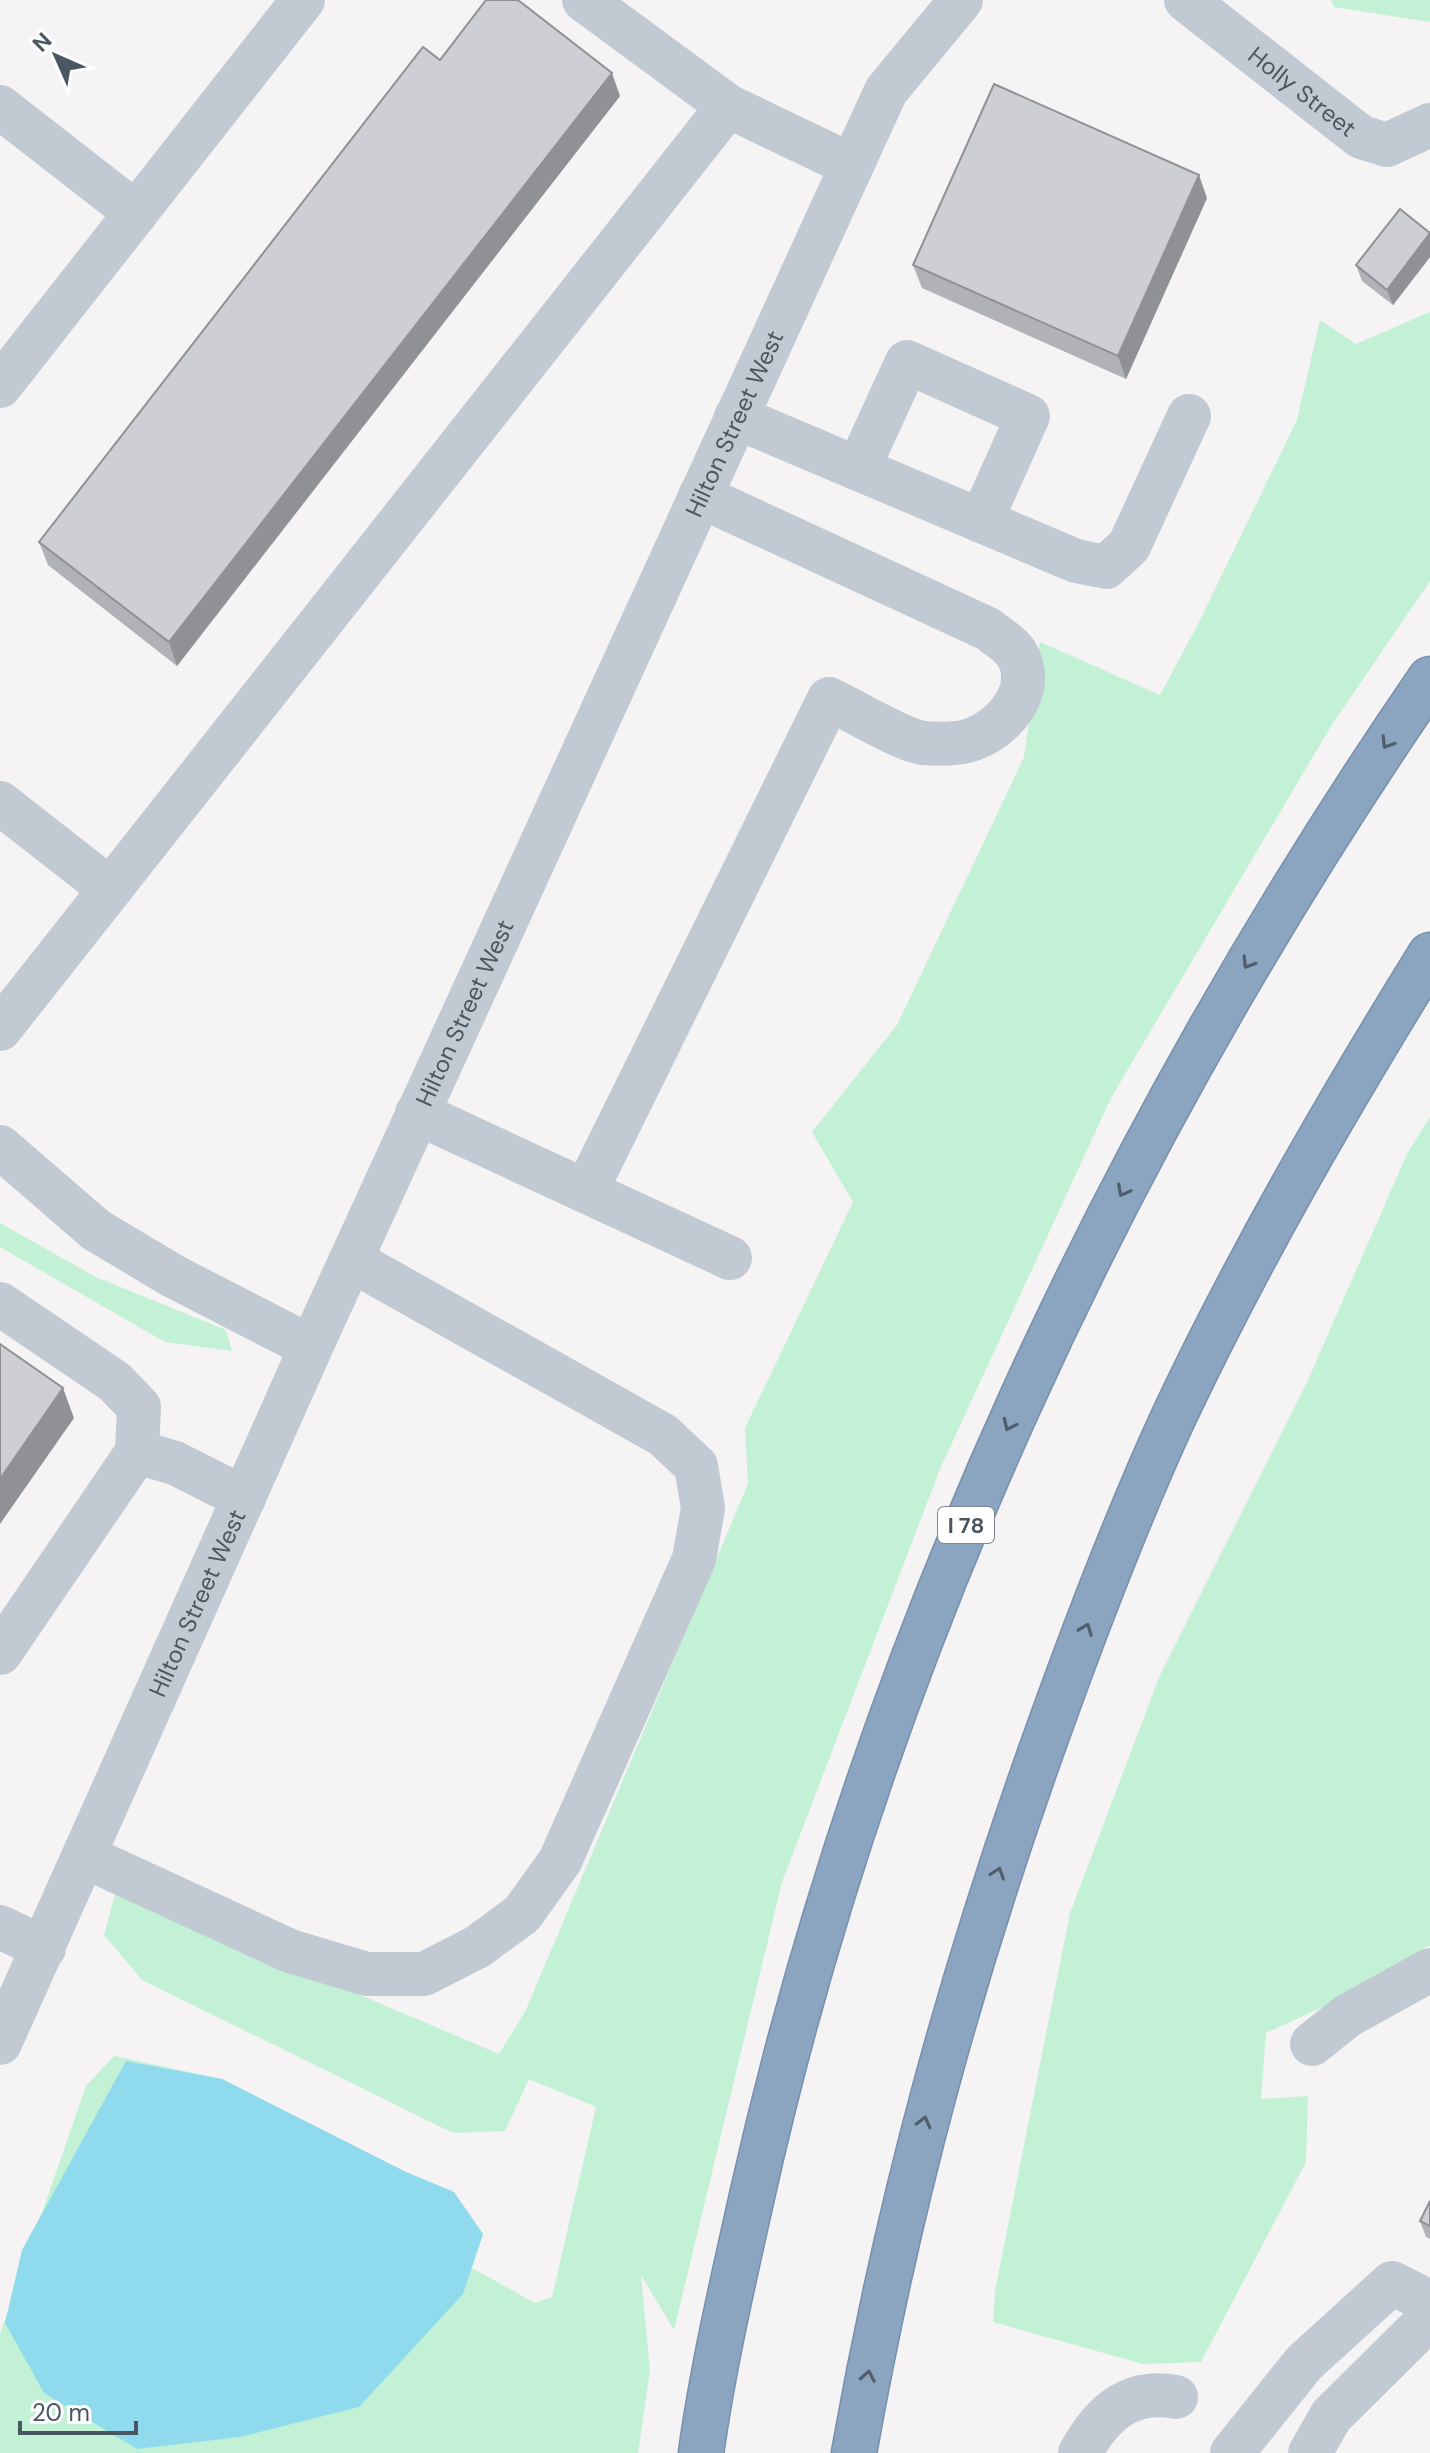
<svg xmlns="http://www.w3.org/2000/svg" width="1430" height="2453" font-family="'DM Sans',sans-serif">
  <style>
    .green { fill: #c3f1d5 }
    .water { fill: #90daee }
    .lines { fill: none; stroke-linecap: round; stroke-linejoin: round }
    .highway-casing { stroke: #7690ad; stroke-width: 47 }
    .minor { stroke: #c1cad2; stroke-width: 44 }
    .highway { stroke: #8ba5c1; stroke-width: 44 }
    .wall { fill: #b0b2b7 }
    .shaded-wall { fill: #909195 }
    .building { fill: #cdcfd5; stroke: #909195; stroke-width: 2 }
    .oneway { stroke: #505e6b }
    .labels { text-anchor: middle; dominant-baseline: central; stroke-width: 6; stroke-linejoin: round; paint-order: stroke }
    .shield { fill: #fff; stroke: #808990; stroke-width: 2 }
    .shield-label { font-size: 22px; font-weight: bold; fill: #4a5661 }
    .street-label { font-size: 24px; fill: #4a5661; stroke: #fff }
  </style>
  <rect width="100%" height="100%" fill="#f5f3f3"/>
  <path class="green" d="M1331,0h99v22l-96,-15z
    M1430,312v269l-99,145 -220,372 -171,371 -158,413 -108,448 -33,-55 9,96 -12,82h-638v-119l86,-248 28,-30 108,23 184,93 48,20 29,42 -11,34 63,35 17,-6 44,-190 -67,-28 -24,52 -52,2 -311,-153 -38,-45 12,-44 383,163 26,-42 223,-528 -3,-56 108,-226 -41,-70 85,-107 127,-268 16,-115 120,53 38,-71 99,-204 23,-100 36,24z
    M1430,1117v828l-105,61 -59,27 -5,66 47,-3 -2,66 -105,200 -58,2 -150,-42 2,-31 75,-378 90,-238 148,-295 99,-226z
    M0,1223l96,54 130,53 6,21 -67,-9 -165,-95z"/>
  <path class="water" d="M126,2061l96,18 184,93 48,20 29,42 -20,60 -104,113 -119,30 -103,12 -93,-56 -39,-70 17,-73z"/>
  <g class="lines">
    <g class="highway-casing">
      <path id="highway" d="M701,2453c12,-86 32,-172 51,-257 122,-545 363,-1058 678,-1517
        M854,2453c44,-248 106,-476 191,-713 39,-109 80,-218 129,-324 75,-159 164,-312 256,-461"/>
    </g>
    <g class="minor">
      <path d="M584,0l144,106"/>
      <path id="s1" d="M1186,0l175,137 26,8 43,-20"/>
      <path d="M0,107l136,106"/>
      <path d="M0,386l303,-386"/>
      <path d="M736,417l340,144 30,6 23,-21 60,-130"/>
      <path d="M858,469l49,-107 121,54 -47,105"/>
      <path d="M0,803l110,86"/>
      <path d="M0,1029l728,-923 123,59"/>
      <path d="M417,1113l313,145"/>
      <path d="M0,1147l96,83 77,46 138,71"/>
      <path d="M586,1191l243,-492c22,10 74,42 95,44 12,1 31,1 43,-2 35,-9 72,-51 49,-88 -6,-9 -19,-17 -28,-24l-288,-133"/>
      <path d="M0,1304l115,78 24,25 -2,45"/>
      <path d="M0,1653l137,-201 38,11 69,35"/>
      <path d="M84,1856l206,95 77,23h57l53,-27 45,-33 38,-53 134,-302 9,-51 -7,-42 -33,-31 -312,-175"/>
      <path d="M0,1927l44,21"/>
      <path id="s2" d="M0,2043l311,-696 575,-1256 75,-91"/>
      <path d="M1312,2044l35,-28 83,-46"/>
      <path d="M1080,2453c22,-40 50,-65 96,-56"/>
      <path d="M1232,2453l72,-90 88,-80 38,19"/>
      <path d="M1310,2453l21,-37 99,-98"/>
    </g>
    <use href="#highway" class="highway"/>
  </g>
  <path class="wall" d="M440,60l180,36 -443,570 -129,-101 -9,-23z
    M1207,198l-81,181 -204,-91 -9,-23z
    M1430,232v25l-37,48 -31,-24 -6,-16z
    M1430,2201v38l-4,-2 -6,-16z"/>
  <path class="shaded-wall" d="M612,73l8,23 -443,570 -8,-24z
    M1199,175l8,23 -81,181 -8,-23z
    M1430,233v24l-37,48 -6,-15z
    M63,1388l11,30 -74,106v-45z"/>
  <path class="building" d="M486,0h32l94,73 -443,569 -130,-100 384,-495 17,13z
    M994,84l205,91 -81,181 -205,-91z
    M1400,209l30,24 -43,57 -31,-25z
    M0,1344l63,44 -63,91z
    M1430,2201v25l-10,-5z"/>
  <defs><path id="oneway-chevron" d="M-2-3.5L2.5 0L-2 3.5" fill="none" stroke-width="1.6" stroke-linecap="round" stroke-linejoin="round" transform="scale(2)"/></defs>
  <g class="oneway">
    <use href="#oneway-chevron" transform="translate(1387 743) rotate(122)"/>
    <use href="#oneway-chevron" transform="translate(1248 963) rotate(122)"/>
    <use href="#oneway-chevron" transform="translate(1123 1191) rotate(118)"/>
    <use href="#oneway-chevron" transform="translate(1009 1425) rotate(115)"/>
    <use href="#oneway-chevron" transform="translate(1086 1629) rotate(-69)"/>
    <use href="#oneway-chevron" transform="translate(998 1873) rotate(-71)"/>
    <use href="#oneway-chevron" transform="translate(924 2122) rotate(-75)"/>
    <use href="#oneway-chevron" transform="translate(868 2376) rotate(-80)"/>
  </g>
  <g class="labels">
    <rect class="shield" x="938" y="1507" width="56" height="36" rx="6"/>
    <g class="shield-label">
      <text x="966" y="1525">I 78</text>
    </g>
    <g class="street-label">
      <text stroke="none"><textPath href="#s1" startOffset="148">Holly Street</textPath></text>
      <text stroke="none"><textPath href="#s2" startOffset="1778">Hilton Street West</textPath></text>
      <text stroke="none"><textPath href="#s2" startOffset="1130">Hilton Street West</textPath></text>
      <text stroke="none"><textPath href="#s2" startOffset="482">Hilton Street West</textPath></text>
    </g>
  </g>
  <g transform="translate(56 56) rotate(315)" stroke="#ffffff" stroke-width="6" paint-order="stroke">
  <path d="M0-6L14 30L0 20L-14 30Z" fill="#4a5661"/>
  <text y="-12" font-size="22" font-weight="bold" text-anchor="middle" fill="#4a5661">N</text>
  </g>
  <path d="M20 2421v12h116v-12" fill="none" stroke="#4a5661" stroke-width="4"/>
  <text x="32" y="2421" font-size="24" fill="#4a5661" stroke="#ffffff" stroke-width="6" paint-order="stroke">20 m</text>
</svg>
